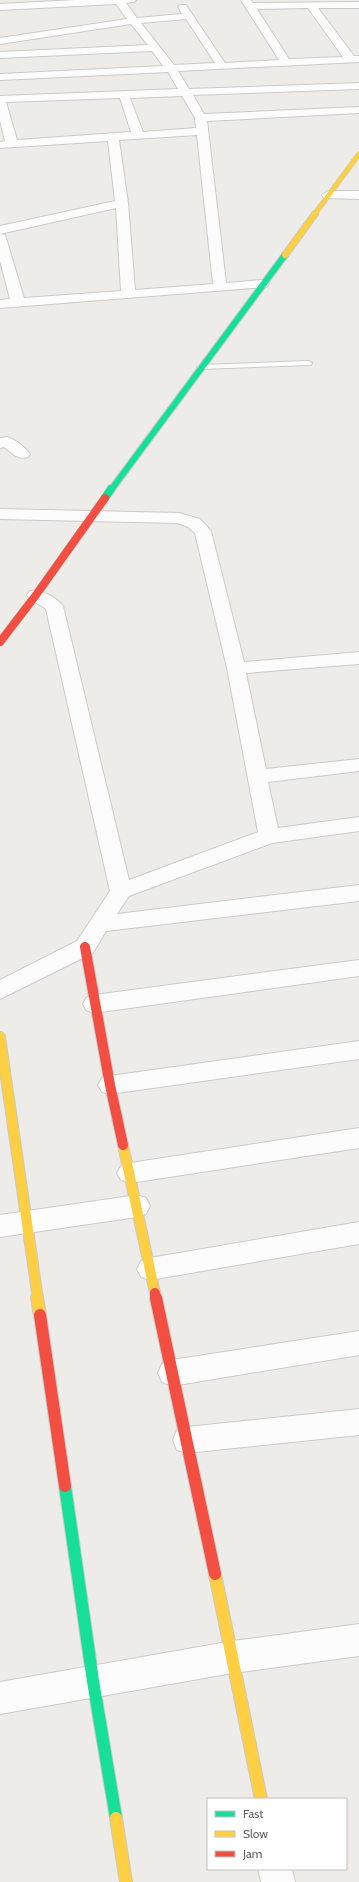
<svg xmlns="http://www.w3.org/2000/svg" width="359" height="1882" font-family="Cabin,sans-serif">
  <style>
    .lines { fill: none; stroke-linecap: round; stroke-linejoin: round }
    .lane-casing { stroke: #cacaca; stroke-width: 2 }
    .street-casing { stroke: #cacaca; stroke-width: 2 }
    .fast-far2-casing { stroke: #c9c9c9; stroke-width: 8 }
    .fast-far1-casing { stroke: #c9c9c9; stroke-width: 9 }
    .fast-casing { stroke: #c9c9c9; stroke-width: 14 }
    .slow-far3-casing { stroke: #c9c9c9; stroke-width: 5.5 }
    .slow-far2-casing { stroke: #c9c9c9; stroke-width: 8 }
    .slow-far1-casing { stroke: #c9c9c9; stroke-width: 12 }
    .slow-casing { stroke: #c9c9c9; stroke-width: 14 }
    .jam-far2-casing { stroke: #c9c9c9; stroke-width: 9 }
    .jam-far1-casing { stroke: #c9c9c9; stroke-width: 12 }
    .jam-casing { stroke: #c9c9c9; stroke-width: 14 }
    .lane { fill: #fcfcfc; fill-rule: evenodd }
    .street { fill: #fcfcfc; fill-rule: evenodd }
    .fast-far2 { stroke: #16e098; stroke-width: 6 }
    .fast-far1 { stroke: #16e098; stroke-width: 8 }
    .fast { stroke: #16e098; stroke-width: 12 }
    .slow-far3 { stroke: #ffcf43; stroke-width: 4.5 }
    .slow-far2 { stroke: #ffcf43; stroke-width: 6 }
    .slow-far1 { stroke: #ffcf43; stroke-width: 10 }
    .slow { stroke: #ffcf43; stroke-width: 12 }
    .jam-far2 { stroke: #f24e42; stroke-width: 8 }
    .jam-far1 { stroke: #f24e42; stroke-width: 10 }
    .jam { stroke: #f24e42; stroke-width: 12 }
  </style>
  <rect width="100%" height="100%" fill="#edece8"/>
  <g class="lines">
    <g class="lane-casing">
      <path id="lane" d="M308,361l4,2 -1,2 -110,4 -4,-2 4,-2z"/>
    </g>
    <g class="street-casing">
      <path id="street" d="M76,0h60l-2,2 -8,1 11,15 45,-4 -4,-7 2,-2h6l39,58 54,-3 -38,-60h10l2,3 106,-1v6h-41l36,48h5v6l-181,9 11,18 170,-6v6l-166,6 11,19 155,-7v6l-152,8 19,162 36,-3 5,1 2,3 -2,3 -267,21v-8l10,-1 -10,-38v-27l5,1 1,3 18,60 97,-7 -5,-83 -116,26v-8l115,-25 -7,-60 -108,7v-6l5,-1 -5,-20v-25l178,-7 -10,-17 -168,8v-6l163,-8 -11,-15 -152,7v-6l148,-7 -17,-21 -131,20v-6l127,-19 -11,-15 -116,6v-6zM308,8l35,49 -54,2 -32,-50zM186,19l29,44 -41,2 -33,-42zM182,96l13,22 1,10 -53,4 -13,-34zM120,98l11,34 -114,8 -11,-38zM197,135l16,149 -78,6 -7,-87 -9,-63z
        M328,191h31v8l-35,-1 -2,-3z
        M7,437c8,2 18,10 23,17l-2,3c-11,3 -16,-4 -24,-10l-4,1v-10z
        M0,509l179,4 21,6 11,12 33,131 115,-10v12l-113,9 20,96 93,-10v12l-91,11 10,46 81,-11v14l-87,12 -143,53 -12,18 242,-29v16l-253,30 -13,22 -93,46v-19l77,-39 33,-50 -64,-282 -16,-10 -3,-4 3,-4c11,-2 26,6 33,15l66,274 129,-48 -31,-164 -32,-135 -7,-6 -11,-4 -177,-4z
        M359,960v16l-265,37 -8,-3 -3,-6 3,-6 8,-3z
        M359,1041v18l-249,35 -8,-2 -4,-7 4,-7 8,-2z
        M359,1128v20l-229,35 -9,-3 -4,-7 4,-7 9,-3z
        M137,1195l9,3 4,8 -4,8 -9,3 -137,20v-22z
        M359,1222v22l-209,36 -9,-3 -4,-8 4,-8 9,-3z
        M359,1331v24l-187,31 -10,-4 -4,-9 4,-9 10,-4z
        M359,1409v26l-172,18 -10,-3 -4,-10 4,-10 10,-3z
        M359,1624v32l-126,17 -233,41v-32l233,-41z
        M258,1869h34l3,13h-34z"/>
    </g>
    <g class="fast-far2-casing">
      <path id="fast-far2" d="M111,490l174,-235"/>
    </g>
    <g class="fast-far1-casing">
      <path id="fast-far1" d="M105,498l6,-9"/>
    </g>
    <g class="fast-casing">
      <path id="fast" d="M65,1486l28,195 23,137"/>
    </g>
    <g class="slow-far3-casing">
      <path id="slow-far3" d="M314,215l45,-61"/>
    </g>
    <g class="slow-far2-casing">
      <path id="slow-far2" d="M285,255l30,-41"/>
    </g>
    <g class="slow-far1-casing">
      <path id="slow-far1" d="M0,1037l38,262
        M123,1145l32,148"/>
    </g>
    <g class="slow-casing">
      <path id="slow" d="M37,1298l3,17
        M215,1574l46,225
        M116,1818l10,64"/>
    </g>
    <g class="jam-far2-casing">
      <path id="jam-far2" d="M0,642l36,-47 69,-97"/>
    </g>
    <g class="jam-far1-casing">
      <path id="jam-far1" d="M85,947l25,138 13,60
        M155,1293l1,6"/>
    </g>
    <g class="jam-casing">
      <path id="jam" d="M156,1298l59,276
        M40,1315l25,171"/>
    </g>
    <use href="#lane" class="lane"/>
    <use href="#street" class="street"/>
    <use href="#fast-far2" class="fast-far2"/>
    <use href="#fast-far1" class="fast-far1"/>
    <use href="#fast" class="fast"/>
    <use href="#slow-far3" class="slow-far3"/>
    <use href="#slow-far2" class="slow-far2"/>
    <use href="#slow-far1" class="slow-far1"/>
    <use href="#slow" class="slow"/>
    <use href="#jam-far2" class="jam-far2"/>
    <use href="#jam-far1" class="jam-far1"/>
    <use href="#jam" class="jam"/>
  </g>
  <rect x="207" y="1798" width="140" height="72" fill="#ffffff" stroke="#bfc0c2"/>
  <rect x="215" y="1811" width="20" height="6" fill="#16e098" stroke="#bfc0c2"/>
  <text x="243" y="1818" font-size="12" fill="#5e6166">Fast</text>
  <rect x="215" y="1831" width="20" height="6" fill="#ffcf43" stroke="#bfc0c2"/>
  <text x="243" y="1838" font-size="12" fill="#5e6166">Slow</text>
  <rect x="215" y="1851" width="20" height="6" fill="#f24e42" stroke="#bfc0c2"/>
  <text x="243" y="1858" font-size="12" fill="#5e6166">Jam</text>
</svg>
